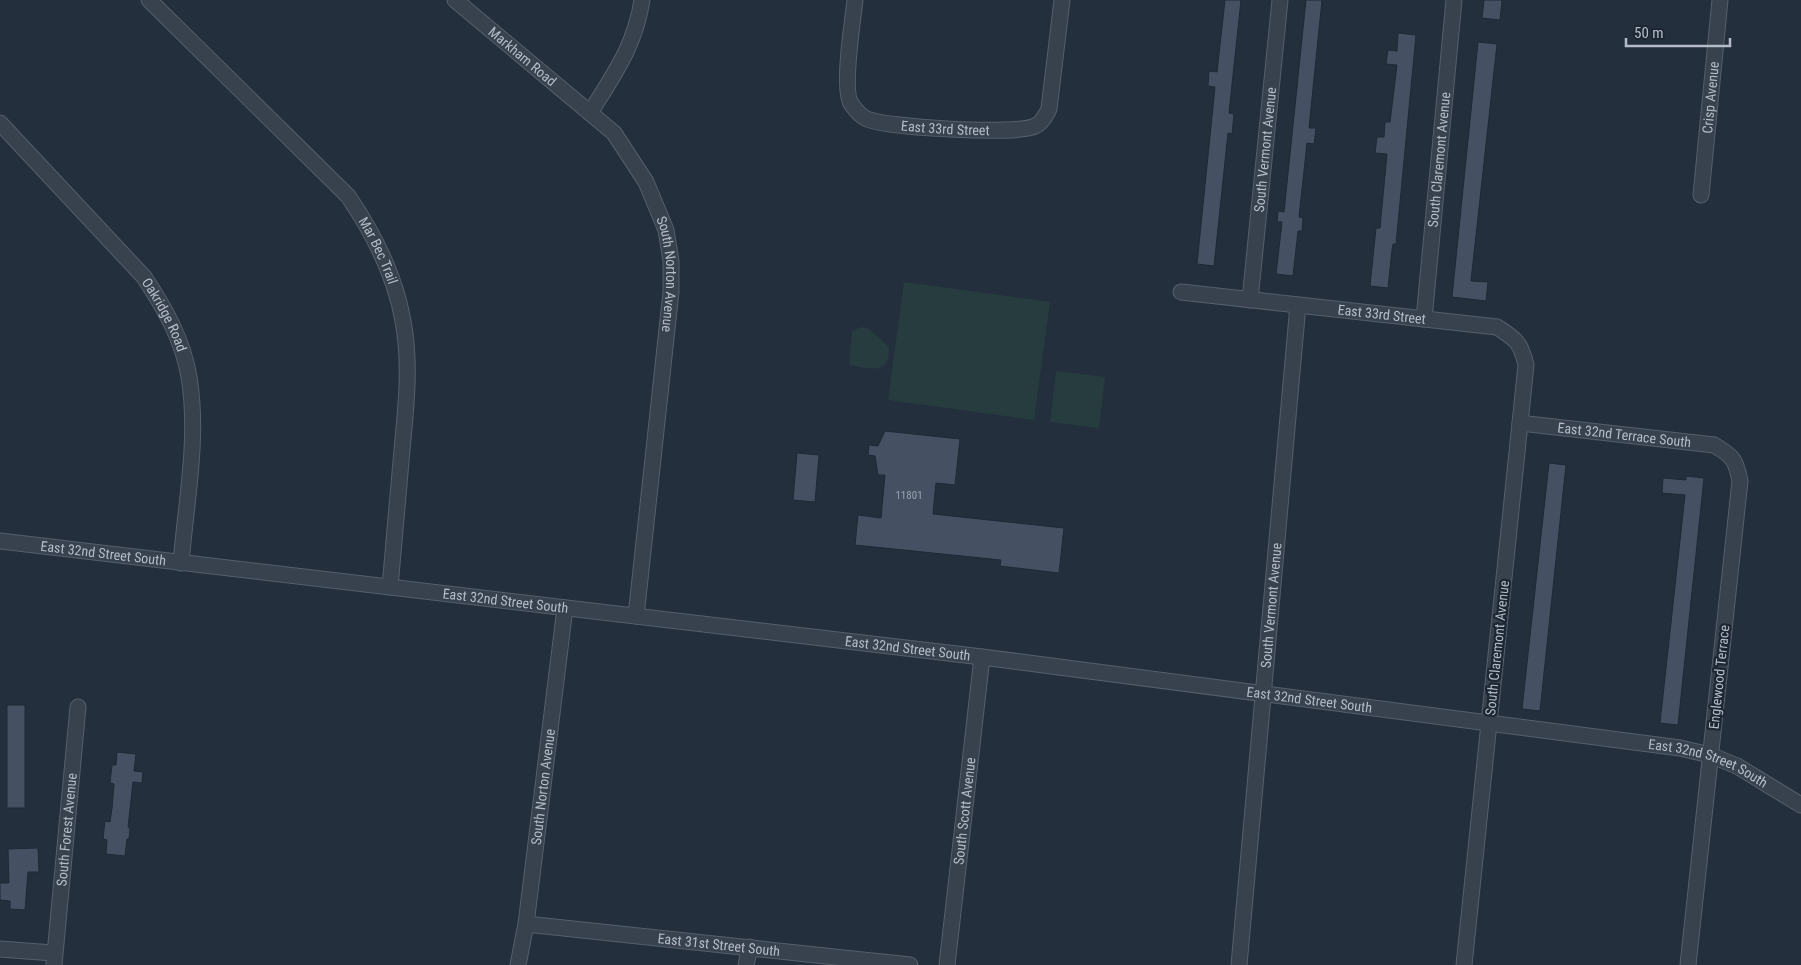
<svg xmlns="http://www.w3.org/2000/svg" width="1801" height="965" font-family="'Roboto Condensed',sans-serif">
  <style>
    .green { fill: #263c3f }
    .building { fill: #455162; stroke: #1f2835 }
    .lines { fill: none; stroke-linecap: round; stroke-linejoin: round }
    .minor-casing { stroke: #565f6c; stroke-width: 17 }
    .minor { stroke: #38414e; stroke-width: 15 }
    .labels { text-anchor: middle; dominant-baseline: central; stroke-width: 4.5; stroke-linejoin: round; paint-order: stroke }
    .number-label { font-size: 11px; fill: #98a1af }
    .street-label { font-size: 14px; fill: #b4bcc9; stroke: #1d2633 }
  </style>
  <rect width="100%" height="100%" fill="#242f3e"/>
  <path class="green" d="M904,282l146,20 -16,118 -146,-20z
    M861,327l8,2 20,18c1,30 -20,21 -40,18l3,-34z
    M1056,371l49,6 -6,51 -49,-6z"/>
  <path class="building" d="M1225,0h16l-12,113 5,1 -2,20 -4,-1 -14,133 -17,-2 18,-177 -7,-1 1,-15 8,1z
    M1306,0h16l-13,128h7l-2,16 -7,-1 -8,74 4,1 -1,13h-4l-5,45 -17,-2 6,-52h-5l1,-11 6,1z
    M1484,0h18l-2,20 -18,-2z
    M1398,33l18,2 -20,209h-3l-1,6 -4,38 -18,-2 6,-58h4l7,-74 -12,-1 2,-16h7l1,-15h5l7,-57 -11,-1 2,-14 9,1z
    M1478,42l19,2 -26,237 17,1 -2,19 -34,-4z
    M885,431l75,8 -5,46 -19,-2 -3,31 131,14 -5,45 -59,-7 1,-6 -146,-15 3,-30 23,3 4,-43h-7l-3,-19 -7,-1 1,-10 9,1z
    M797,453l22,2 -4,47 -22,-2z
    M1549,463l17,2 -26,246 -18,-2z
    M1686,476l18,2 -26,247 -18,-2 25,-228 -23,-2 1,-15 23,2z
    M7,705h18v103h-18z
    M117,752l19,2 -2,17 9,1 -1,11 -9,-1 -5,45 2,1 -1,11h-2l-2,17 -19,-2 1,-14 -4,-1 2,-18 5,1 2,-14 2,-24 -4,-1 2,-18h4z
    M38,848l1,24h-11l-3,38 -15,-1v-8l-10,-1v-17h9l-1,-34z"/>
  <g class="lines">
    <g class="minor-casing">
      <g id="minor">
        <path id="s1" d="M149,0l199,196c26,38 47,79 55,125 8,43 3,86 -1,129 -4,46 -8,92 -12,137"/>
        <path id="s2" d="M455,0l159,133 32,49 20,48 5,31v31l-35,324"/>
        <path id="s3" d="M855,0c-2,20 -14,92 -3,105 3,4 9,11 13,13 17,10 154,17 170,8 7,-3 11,-11 14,-17l13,-109"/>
        <path d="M590,113c24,-39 45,-67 52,-113"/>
        <path id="s4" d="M0,123l144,154c20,30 39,63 45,100 10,60 -3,125 -8,186"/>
        <path id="s5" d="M1701,195l19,-195"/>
        <path id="s6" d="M1181,292l316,35c19,12 24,16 29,38l-62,600"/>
        <path id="s7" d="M1250,300l30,-300"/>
        <path id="s8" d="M1424,319l30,-319"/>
        <path id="s9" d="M1520,423l194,22c19,11 22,15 26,36l-52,484"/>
        <path id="s10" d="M0,541l982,116 698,91 30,7 27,11 64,39"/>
        <path id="s11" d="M526,924l384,41"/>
        <path d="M0,949l53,4"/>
        <path id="s12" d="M54,965l24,-258"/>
        <path id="s13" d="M518,965l8,-41 39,-316"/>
        <path d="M746,965l4,-18"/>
        <path id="s14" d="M947,965l35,-308"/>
        <path id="s15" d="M1239,965l59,-660"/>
      </g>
    </g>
    <use href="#minor" class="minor"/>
  </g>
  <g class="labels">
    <g class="number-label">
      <text x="909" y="495">11801</text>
    </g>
    <g class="street-label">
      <text stroke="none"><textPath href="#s2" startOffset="88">Markham Road</textPath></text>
      <text stroke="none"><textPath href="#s5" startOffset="98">Crisp Avenue</textPath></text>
      <text stroke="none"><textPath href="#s3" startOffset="206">East 33rd Street</textPath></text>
      <text stroke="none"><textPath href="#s7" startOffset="151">South Vermont Avenue</textPath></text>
      <text stroke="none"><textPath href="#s8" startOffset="160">South Claremont Avenue</textPath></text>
      <text stroke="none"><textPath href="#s1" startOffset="342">Mar Bec Trail</textPath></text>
      <text stroke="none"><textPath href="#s2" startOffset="362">South Norton Avenue</textPath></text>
      <text stroke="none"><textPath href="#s6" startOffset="202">East 33rd Street</textPath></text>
      <text stroke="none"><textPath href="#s4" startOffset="254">Oakridge Road</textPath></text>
      <text stroke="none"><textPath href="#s9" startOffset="105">East 32nd Terrace South</textPath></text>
      <text stroke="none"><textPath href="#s10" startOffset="104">East 32nd Street South</textPath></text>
      <text stroke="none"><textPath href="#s10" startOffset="509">East 32nd Street South</textPath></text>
      <text stroke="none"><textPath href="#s15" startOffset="361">South Vermont Avenue</textPath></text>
      <text stroke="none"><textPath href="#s10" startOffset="914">East 32nd Street South</textPath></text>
      <text transform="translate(1497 648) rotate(-84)">South Claremont Avenue</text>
      <text transform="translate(1719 677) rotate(-84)">Englewood Terrace</text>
      <text stroke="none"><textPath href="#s10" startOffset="1319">East 32nd Street South</textPath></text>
      <text stroke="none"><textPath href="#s10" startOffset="1724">East 32nd Street South</textPath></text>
      <text stroke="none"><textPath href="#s13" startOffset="180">South Norton Avenue</textPath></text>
      <text stroke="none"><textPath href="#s14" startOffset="155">South Scott Avenue</textPath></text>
      <text stroke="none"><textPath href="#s12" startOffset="136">South Forest Avenue</textPath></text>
      <text stroke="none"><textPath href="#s11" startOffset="194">East 31st Street South</textPath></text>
    </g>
  </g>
  <path d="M1626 38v8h104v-8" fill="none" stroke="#b4bcc9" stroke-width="2.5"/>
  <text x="1634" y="38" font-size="15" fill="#b4bcc9" stroke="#1d2633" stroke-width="4" paint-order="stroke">50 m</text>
</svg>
